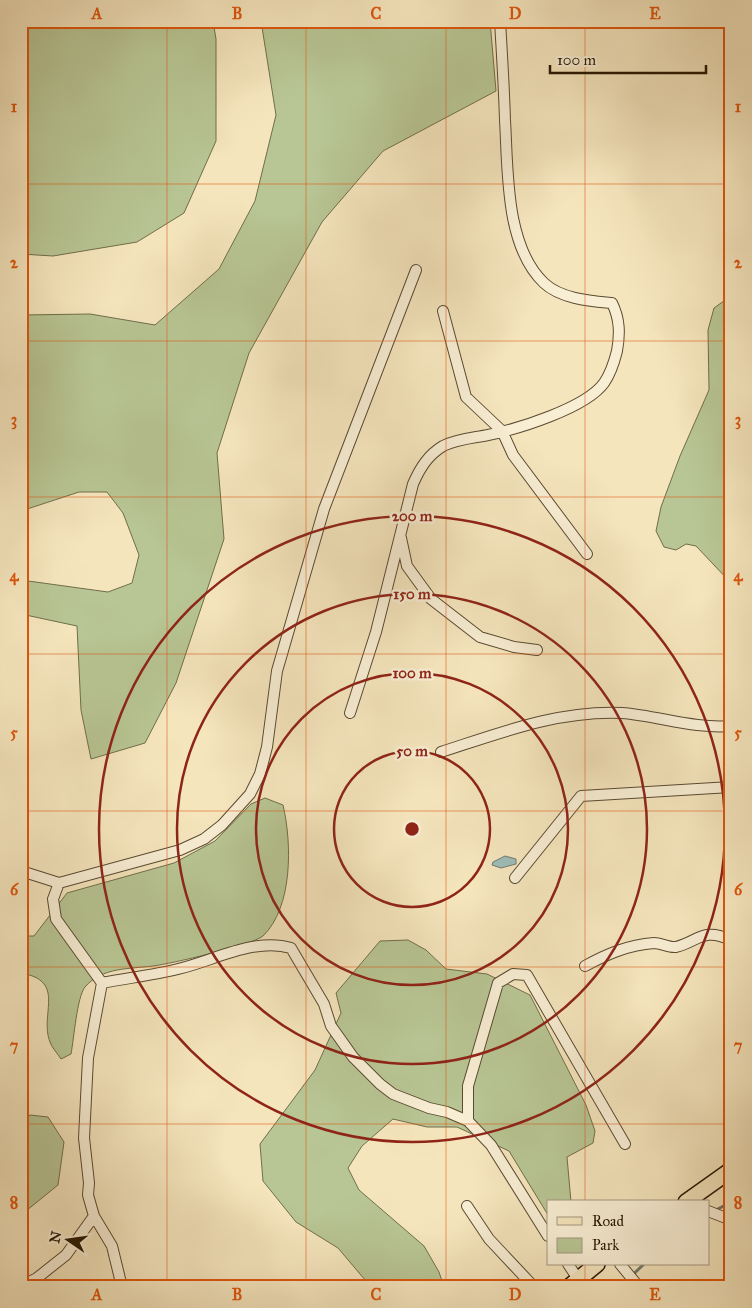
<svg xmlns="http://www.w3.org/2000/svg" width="752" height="1308" font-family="'IM FELL Great Primer',serif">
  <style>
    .green { fill: #b8c594; stroke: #6f6e4b }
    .water { fill: #9dbdb8; stroke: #6d7b6f }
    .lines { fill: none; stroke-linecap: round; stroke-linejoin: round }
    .stream { stroke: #6d7b6f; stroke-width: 3 }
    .minor-casing { stroke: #5a4a31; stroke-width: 12 }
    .primary-casing { stroke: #261702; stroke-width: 18 }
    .minor { stroke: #f8eed4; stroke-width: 10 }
    .primary { stroke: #f5e5bd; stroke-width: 15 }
    .grid { fill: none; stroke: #de560c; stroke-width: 1; stroke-opacity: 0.55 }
    .ring { fill: none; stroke: #8f2418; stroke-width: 2.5 }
    .centre { fill: #8f2418; stroke: #f8eed4; stroke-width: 2.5 }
    .ring-label { font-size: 15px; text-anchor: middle; font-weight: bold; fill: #8f2418; stroke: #f8eed4; stroke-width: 5; stroke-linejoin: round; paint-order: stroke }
    .neatline { fill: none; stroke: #de560c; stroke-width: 2 }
    .grid-label { font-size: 16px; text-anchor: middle; font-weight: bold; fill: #de560c }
  </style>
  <rect width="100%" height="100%" fill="#f5e5bd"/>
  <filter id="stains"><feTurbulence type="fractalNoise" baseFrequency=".004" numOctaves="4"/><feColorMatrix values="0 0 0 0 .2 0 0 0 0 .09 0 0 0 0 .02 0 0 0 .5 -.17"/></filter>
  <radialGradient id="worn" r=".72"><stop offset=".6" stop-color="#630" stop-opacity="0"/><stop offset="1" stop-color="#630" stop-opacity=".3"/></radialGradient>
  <path class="green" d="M21,21h192l3,18v102l-32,72 -47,29 -84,14 -32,-2z
    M261,21h229l6,70 -113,60 -61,71 -73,131 -32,100 7,86 -48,144 -31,60 -54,16 -10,-49 -4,-84 -56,-12v-34l87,12 24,-9 7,-28 -16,-42 -16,-21h-28l-58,19v-196l69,-1 65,11 64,-56 36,-68 21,-86z
    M731,296v287l-35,-37 -10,-2 -10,6 -12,-3 -8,-16 5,-24 19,-51 29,-66 -1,-60 6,-22z
    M265,798l18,7c9,38 10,102 -20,131 -11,9 -93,28 -110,30 -23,3 -51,1 -68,21 -8,10 -11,51 -14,67l-10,5c-3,-5 -9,-11 -11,-17 -11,-28 17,-61 -29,-69v-37h13l33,-43 107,-30 41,-22 36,-37z
    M408,940l18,10 20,19 41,5 43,21 56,110 9,26 -2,12 -26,14 4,45h-23v13l-39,-64 -52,-24h-30l-34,-8 -31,27 -14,22 11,22 65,56 15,26 5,15h-73l-33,-39 -42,-26 -33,-41 -3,-37 55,-74 26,-57 -5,-20 44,-52z
    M30,1115l18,2 16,25 -6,43 -37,30v-89z"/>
  <path class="water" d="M505,856l11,3v5l-15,4 -9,-3 1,-3z"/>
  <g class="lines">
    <path class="stream" d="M716,1210l15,-8
      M620,1287l24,-23"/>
    <g class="minor-casing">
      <path id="minor" d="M443,311l23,86 36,34 11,24 74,99
        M401,538l6,28 24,33 49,38 34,10 23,3
        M350,713l26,-81 37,-148c7,-16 15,-29 30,-38 14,-7 30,-8 45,-11 30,-6 98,-27 116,-52 7,-10 10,-20 13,-32 3,-17 3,-32 -5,-48 -21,-2 -51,-4 -68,-20 -39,-37 -36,-113 -39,-163 -1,-33 -3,-66 -5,-99
        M441,752c59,-19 118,-42 181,-39 37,3 72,16 109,13
        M21,871l38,12
        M515,878l66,-82 150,-9
        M585,966c22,-12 43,-21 69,-23 7,0 15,5 22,4 23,-6 27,-20 55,-7
        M102,983c26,-5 52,-8 76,-14 35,-8 77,-32 113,-21l33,56 7,22 22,31 27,27 13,10 36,14 18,4 21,9
        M467,1206l22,33 45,48
        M708,1211l23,9
        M94,1216l18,30 10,41
        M548,1236l-57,-91 -23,-24v-35l30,-103 15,-9 14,1 98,169
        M568,1264l10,15
        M620,1264l19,23
        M21,1286l16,-8 29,-23 28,-39 -6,-21 1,-12 -5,-45 4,-80 14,-75 -46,-64 -3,-20 6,-16 121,-33 24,-11 18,-14 28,-31 10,-20 7,-27 10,-76 47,-162 92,-239"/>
    </g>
    <g class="primary-casing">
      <path id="primary" d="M686,1202l45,-32
        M569,1287l28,-23"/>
    </g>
    <use href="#minor" class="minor"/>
    <use href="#primary" class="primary"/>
  </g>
  <path class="grid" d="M167,21v1266M306,21v1266M446,21v1266M585,21v1181M21,184h710M21,341h710M21,497h710M21,654h710M21,811h710M21,967h710M21,1124h710M585,1264v23"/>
  <g class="ring">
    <circle cx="412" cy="829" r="78"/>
    <circle cx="412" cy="829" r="156"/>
    <circle cx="412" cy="829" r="235"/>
    <circle cx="412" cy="829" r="313"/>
  </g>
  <circle cx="412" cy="829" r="8" class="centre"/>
  <g class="ring-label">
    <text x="412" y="521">200 m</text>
    <text x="412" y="599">150 m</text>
    <text x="412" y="678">100 m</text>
    <text x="412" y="756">50 m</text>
  </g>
  <rect width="752" height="1308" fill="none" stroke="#f5e5bd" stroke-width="55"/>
  <rect x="547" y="1200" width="162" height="65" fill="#f8eed4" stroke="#a49880"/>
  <rect x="557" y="1217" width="25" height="8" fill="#f5e5bd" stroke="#a49880"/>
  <text x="592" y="1226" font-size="15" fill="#261702">Road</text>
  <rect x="557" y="1238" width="25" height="15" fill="#b8c594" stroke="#a49880"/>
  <text x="592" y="1250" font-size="15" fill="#261702">Park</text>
  <g transform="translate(68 1240) rotate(283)" stroke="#f8eed4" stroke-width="4" paint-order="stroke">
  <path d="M0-4L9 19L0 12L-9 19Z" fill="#261702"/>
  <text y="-8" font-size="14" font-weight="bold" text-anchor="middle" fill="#261702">N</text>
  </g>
  <path d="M550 65v8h156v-8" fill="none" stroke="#261702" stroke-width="2.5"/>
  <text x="557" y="65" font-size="15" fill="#261702" stroke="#f8eed4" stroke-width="4" paint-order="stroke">100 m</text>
  <rect x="28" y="28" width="696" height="1252" class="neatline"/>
  <g class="grid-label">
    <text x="97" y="19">A</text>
    <text x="237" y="19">B</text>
    <text x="376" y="19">C</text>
    <text x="515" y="19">D</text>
    <text x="655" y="19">E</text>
    <text x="14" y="112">1</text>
    <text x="738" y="112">1</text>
    <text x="14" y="268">2</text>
    <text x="738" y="268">2</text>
    <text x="14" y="425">3</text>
    <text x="738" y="425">3</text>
    <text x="14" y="581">4</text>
    <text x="738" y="581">4</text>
    <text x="14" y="738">5</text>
    <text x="738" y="738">5</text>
    <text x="14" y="895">6</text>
    <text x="738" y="895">6</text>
    <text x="14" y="1051">7</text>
    <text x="738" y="1051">7</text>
    <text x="14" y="1208">8</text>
    <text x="738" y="1208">8</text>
    <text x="97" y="1300">A</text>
    <text x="237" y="1300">B</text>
    <text x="376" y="1300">C</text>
    <text x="515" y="1300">D</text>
    <text x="655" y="1300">E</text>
  </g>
  <rect width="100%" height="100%" filter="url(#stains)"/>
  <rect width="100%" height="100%" fill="url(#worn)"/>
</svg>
